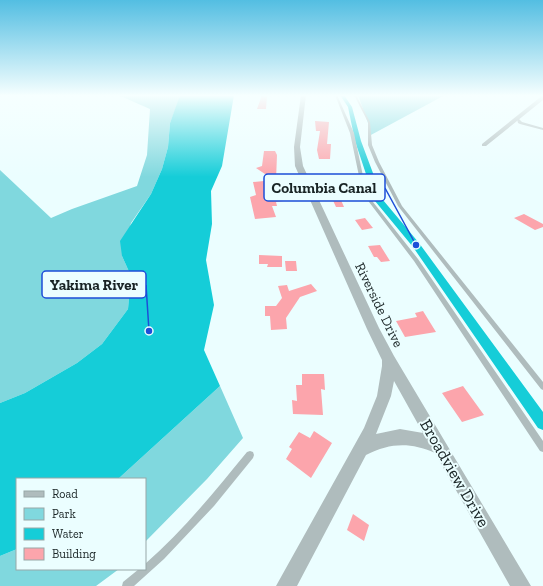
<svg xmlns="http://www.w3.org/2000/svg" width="543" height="586" font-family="'Zilla Slab',serif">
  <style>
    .green { fill: #80d8de }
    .water { fill: #15cdd8 }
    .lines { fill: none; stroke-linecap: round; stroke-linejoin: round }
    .canal { fill: #15cdd8; fill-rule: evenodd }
    .building { fill: #fca5ac }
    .service { fill: #afbcbd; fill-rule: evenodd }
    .minor { fill: #afbcbd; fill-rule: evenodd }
    .labels { text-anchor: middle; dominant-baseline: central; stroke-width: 4; stroke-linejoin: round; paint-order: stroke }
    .street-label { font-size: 14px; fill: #192425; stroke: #ebfeff }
    .near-street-label { font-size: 17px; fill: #192425; stroke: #ebfeff }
    .leader { fill: none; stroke: #1d4ed8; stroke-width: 1.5 }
    .callout-dot { fill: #1d4ed8; stroke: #ebfeff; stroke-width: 1.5 }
    .callout { fill: #ebfeff; stroke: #1d4ed8; stroke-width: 1.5 }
    .callout-label { font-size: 15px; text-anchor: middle; font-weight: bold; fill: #192425 }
  </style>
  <rect width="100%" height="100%" fill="#ebfeff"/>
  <path class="green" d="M118,95h63l-11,28 -2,24 -6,22 -11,25 -20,29 -9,33 9,20 -3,33 -26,35 -25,19 -52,30 -25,10v-233l51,48 21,-9 65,-23 10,-31 3,-46z
    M358,95h87l-76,41v-10z
    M220,386l23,52 -36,41 -62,63v-63h-27z
    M17,549v20h102l-23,17h-96v-30z"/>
  <path class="water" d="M181,95h53l-12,71 -11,25 1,33 -6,36 8,45 -10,45 16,36 -102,93h-101v70l-17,7v-153l25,-10 52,-30 25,-19 26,-35 3,-33 -9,-20 -2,-15 31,-47 11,-25 6,-22 2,-24 9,-25z"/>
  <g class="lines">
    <path class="canal" d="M340,95h4l8,12 9,34 22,59 36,43 124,169v18l-5,-2 -125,-181 -38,-46 -20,-60 -7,-34z"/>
  </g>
  <path class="building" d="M262,95h5l-1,14h-9z
    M315,121l14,1 -2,22h4l-1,15h-11l-2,-9 3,-19h-4z
    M264,151h11l2,4 -1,25h4l4,14h-3l3,7 -8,1 1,4h-5l4,11 -21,2 -5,-22 6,-2 -3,-13 21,-2 -18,-12 6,-2z
    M337,191l7,16h-8l-7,-15z
    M524,214l19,10v3l-8,3 -21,-12z
    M365,218l8,10 -11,2 -7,-10z
    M380,245l10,16 -9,1 -4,-5h-3l-6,-11z
    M259,255l23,1v11h-15l1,-3h-9z
    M285,261h11l1,10h-11z
    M311,284l6,7 -17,6 -14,21 1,11 -16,1 -1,-14h-5v-10h11l6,-8 -4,-12 9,-1 2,6z
    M423,311l13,21 -31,5 -9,-16 21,-4 -2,-4z
    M302,374h22l1,16 -4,-1 2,26 -30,-1 -1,-14 5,1 -1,-16h6z
    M463,386l21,29 -22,7 -20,-29z
    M314,431l18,12 -21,35 -25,-19 6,-10 -3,-2 10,-15 11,6z
    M353,514l16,11 -5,16 -17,-11z"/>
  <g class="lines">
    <path class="service" d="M335,95h2l17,38 9,43 10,26 45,57 125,182v11l-3,-1 -126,-190 -45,-59 -10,-26 -9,-43z
      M354,95h2l14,27 2,23 7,17 23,44 141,176v8l-2,-1 -143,-183 -23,-44 -7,-17v-23z
      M518,118l4,4 21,6v2l-23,-6 -2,-1 -1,-4z
      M250,451l3,1 1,3 -1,3 -39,48 -50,53 -30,27h-12l1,-4 16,-13h6v-5c38,-33 70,-73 102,-112z"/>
    <path class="minor" d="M301,95h5l-6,52 3,19 76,162 15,28 137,230h-21l-75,-133c-25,-11 -45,-10 -69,2l-69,131h-21l88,-158 13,-32 5,-30v-6l-15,-31 -72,-163 -1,-19zM394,381l29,52 -23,-4 -24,5 15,-38z
      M543,95v5l-57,46h-4v-2z"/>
  </g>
  <linearGradient id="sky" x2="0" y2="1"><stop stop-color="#53bee2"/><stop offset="0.54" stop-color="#f6ffff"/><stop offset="1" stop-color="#f6ffff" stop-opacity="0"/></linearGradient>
  <rect width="543" height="177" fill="url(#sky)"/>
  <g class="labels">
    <g class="street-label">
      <text transform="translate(379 305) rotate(64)">Riverside Drive</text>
    </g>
    <g class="near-street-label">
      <text transform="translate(455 473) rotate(60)">Broadview Drive</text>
    </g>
  </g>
  <path class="leader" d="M416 245L385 188M149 331L146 285"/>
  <g class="callout-dot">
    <circle cx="416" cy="245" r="4"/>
    <circle cx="149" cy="331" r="4"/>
  </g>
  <g class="callout">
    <rect x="264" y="174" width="121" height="27" rx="4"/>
    <rect x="42" y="271" width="104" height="27" rx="4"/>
  </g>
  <g class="callout-label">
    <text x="324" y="193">Columbia Canal</text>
    <text x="94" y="290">Yakima River</text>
  </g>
  <rect x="16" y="478" width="130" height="92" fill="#ebfeff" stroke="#97a7a8"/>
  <rect x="24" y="491" width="20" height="6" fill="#afbcbd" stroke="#97a7a8"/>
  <text x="52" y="498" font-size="12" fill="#192425">Road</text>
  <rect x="24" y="508" width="20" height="12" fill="#80d8de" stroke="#97a7a8"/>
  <text x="52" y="518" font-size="12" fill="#192425">Park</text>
  <rect x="24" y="528" width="20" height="12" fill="#15cdd8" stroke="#97a7a8"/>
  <text x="52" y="538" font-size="12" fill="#192425">Water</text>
  <rect x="24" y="548" width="20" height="12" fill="#fca5ac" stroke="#97a7a8"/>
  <text x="52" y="558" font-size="12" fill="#192425">Building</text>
</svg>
